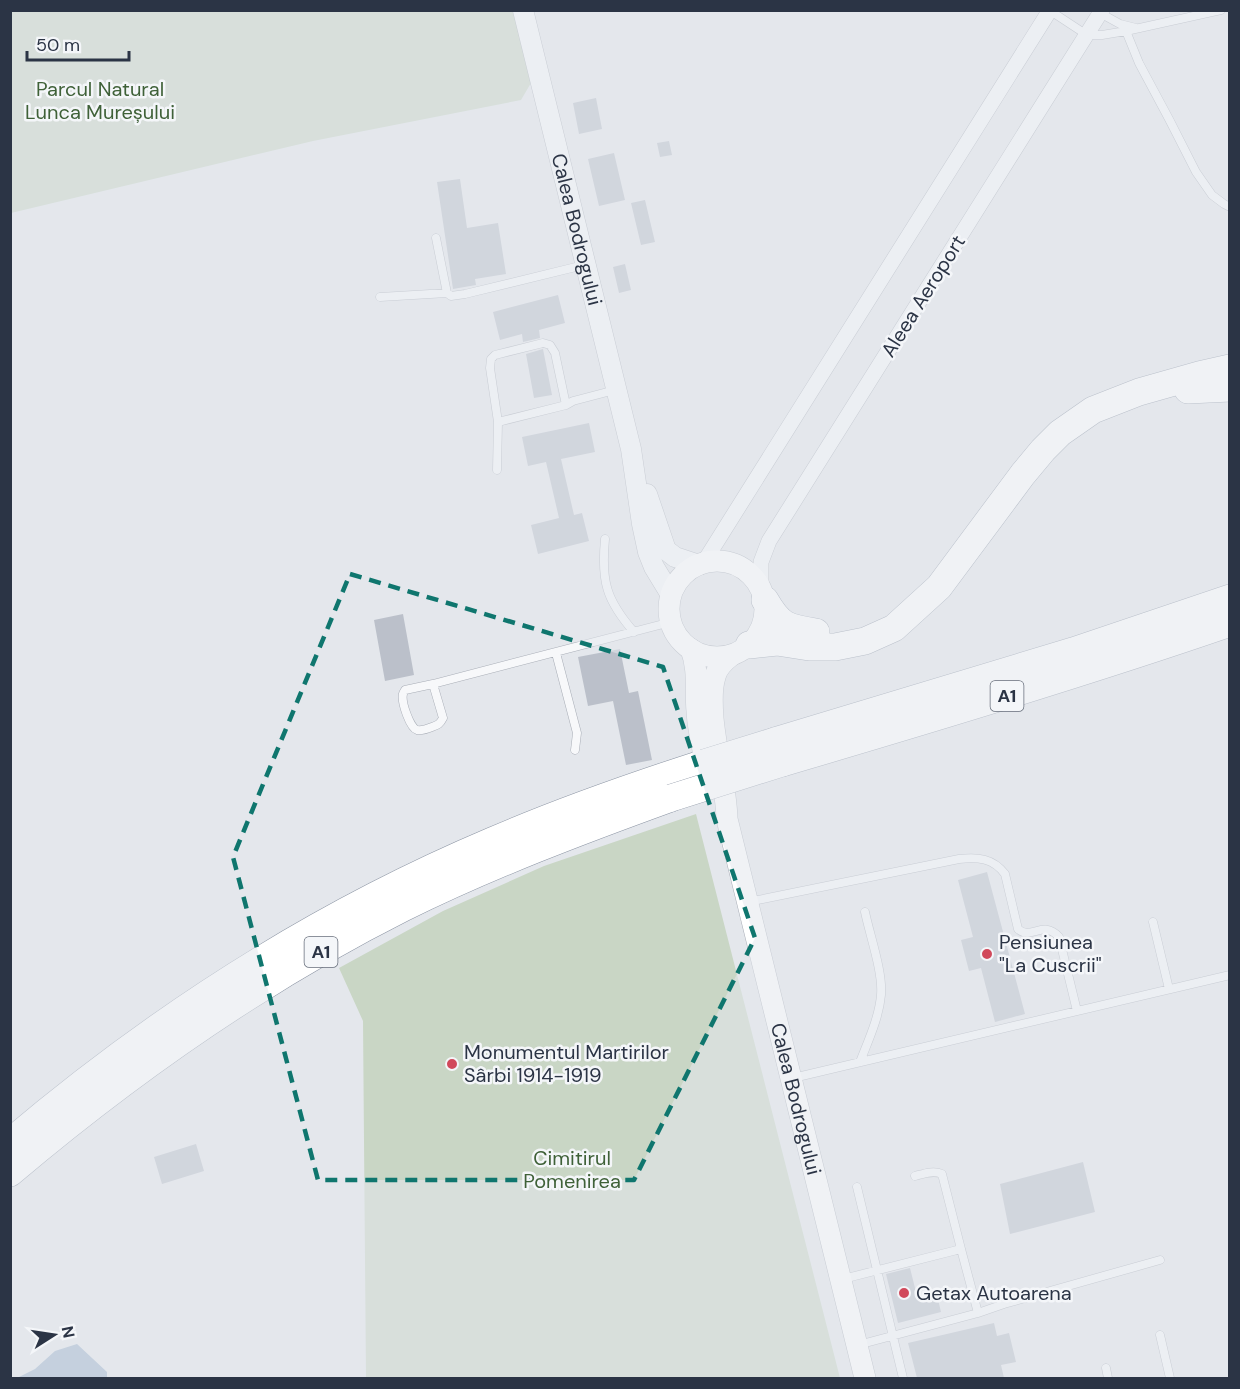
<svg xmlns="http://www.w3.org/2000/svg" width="1240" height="1389" font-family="'DM Sans',sans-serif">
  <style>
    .green { fill: #c9d6c5 }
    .water { fill: #9fb4cc }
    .building { fill: #bbc0ca }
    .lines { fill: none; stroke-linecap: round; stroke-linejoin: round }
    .service-casing { stroke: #a9aeb7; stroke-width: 9 }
    .minor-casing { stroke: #a9aeb7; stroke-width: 16 }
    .tertiary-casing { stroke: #a9aeb7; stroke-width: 21 }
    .secondary-casing { stroke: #a9aeb7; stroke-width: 22 }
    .motorway-casing { stroke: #8b94a3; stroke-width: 28 }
    .service { stroke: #f7f8fa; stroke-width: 8 }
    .minor { stroke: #f7f8fa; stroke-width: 15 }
    .tertiary { stroke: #f7f8fa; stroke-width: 20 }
    .secondary { stroke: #fff; stroke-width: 21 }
    .motorway { stroke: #fff; stroke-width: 27 }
    .motorway-bridge-casing { stroke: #8b94a3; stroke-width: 28; stroke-linecap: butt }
    .motorway-bridge { stroke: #fff; stroke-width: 27 }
    .marked { fill: none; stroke: #0f766e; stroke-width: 4.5; stroke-dasharray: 12 8; stroke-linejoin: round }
    .poi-dot { fill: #d1495b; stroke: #f4f6f9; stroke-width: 2 }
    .labels { text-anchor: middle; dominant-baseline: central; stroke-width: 5; stroke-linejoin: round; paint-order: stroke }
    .shield { fill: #f4f6f9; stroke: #676e7b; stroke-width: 1.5 }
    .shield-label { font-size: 18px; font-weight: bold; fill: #2b3445 }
    .park-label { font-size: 20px; fill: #3f6138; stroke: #f4f6f9 }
    .street-label { font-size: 20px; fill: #2b3445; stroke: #f4f6f9 }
    .poi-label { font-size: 20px; fill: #2b3445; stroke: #f4f6f9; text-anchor: start }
  </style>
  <rect width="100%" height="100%" fill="#e4e7ec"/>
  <path class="green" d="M10,11h513l15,60 -17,29 -208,41 -302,72z
    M696,814l144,564h-474l-3,-357 -24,-53 104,-57 101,-45z"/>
  <path class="water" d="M77,1344l30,28v6h-90l18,-9 20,-18z"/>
  <path class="building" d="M596,98l6,31 -23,5 -6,-31z
    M669,141l3,14 -12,2 -3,-14z
    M614,153l11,47 -26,6 -11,-47z
    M460,179l7,49 31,-5 8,51 -31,5 1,6 -23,4 -16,-107z
    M645,200l10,42 -14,3 -10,-42z
    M625,264l6,26 -12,3 -6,-26z
    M558,295l7,28 -26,7 1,8 -17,4 -1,-8 -22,6 -7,-28z
    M543,349l9,46 -18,3 -8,-44z
    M589,423l6,29 -34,7 13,56 8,-2 7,28 -51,13 -7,-29 28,-7 -13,-56 -18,4 -6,-29z
    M403,614l11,61 -29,6 -11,-61z
    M620,649l9,44 9,-2 14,69 -26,5 -13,-64 -25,5 -10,-49z
    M987,872l38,142 -30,8 -14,-54 -12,3 -8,-31 12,-3 -15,-57z
    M196,1144l8,27 -42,13 -8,-27z
    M1083,1162l12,50 -85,22 -10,-50z
    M910,1268l7,28 19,-5 5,21 -43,11 -12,-49z
    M994,1323l3,13 12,-3 7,29 -15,3 3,13h-87l-9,-35z"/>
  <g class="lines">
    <g class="service-casing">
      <path id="service" d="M1049,10l38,25h15l24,-4 13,32 30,56 27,53 16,23 12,9 6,3
        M1100,13l20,11 16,4
        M1126,31l95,-21
        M436,238l11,55
        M380,297l67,-4 4,3 14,-2 119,-29
        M498,422l68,-17 7,-4 42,-11
        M497,470l1,-48 -8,-54 1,-9 4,-4 48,-12 7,2 5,8 11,52
        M605,539c-4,42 1,61 29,93
        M556,653l21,80 -2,17
        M433,684l238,-62
        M433,684l10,34c-3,6 -5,7 -11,9 -5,2 -10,4 -15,3 -7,-2 -16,-28 -14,-36 0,-1 1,-2 2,-4z
        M748,902l211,-43c19,-2 34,-1 46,15l13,55c13,12 25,-10 41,8l18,74
        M1153,922l16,67
        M860,1062c8,-21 19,-44 21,-67 2,-23 -11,-59 -16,-83
        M793,1078l437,-103
        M915,1176c8,-2 18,-6 27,-2l19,75
        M857,1187l46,191
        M843,1279l118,-30 17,64 -120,32
        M978,1313l26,-9 156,-44
        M1160,1335l10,43
        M1106,1368l2,10"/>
    </g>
    <g class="minor-casing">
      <path id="minor" d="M704,562l346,-552
        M761,588v-26l8,-21 333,-531"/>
    </g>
    <g class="tertiary-casing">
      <g id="tertiary">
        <path id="s1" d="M523,10l108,439 11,75 6,28 6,15 17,28"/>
        <path d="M647,494l19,56 9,7 24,8"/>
      </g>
    </g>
    <g class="secondary-casing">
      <g id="secondary">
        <circle cx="717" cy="609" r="48"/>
        <path d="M691,649c8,22 4,40 6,62 1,20 6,38 10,57"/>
        <path id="s2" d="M732,655c-8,6 -15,12 -17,22 -4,12 -3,28 -2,41 3,34 13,67 14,101l138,559"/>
      </g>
    </g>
    <g class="motorway-casing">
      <path id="motorway" d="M1188,390l42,-2
        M765,600c15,26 22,28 51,32
        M749,645l28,-3 32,5h26l30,-6 29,-13 45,-41 84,-113 20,-24 17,-17 33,-23 46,-18 60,-17 31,-7
        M775,741l298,-90 157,-53
        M782,763c150,-44 300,-89 448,-140
        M10,1142c145,-123 307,-227 482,-301 69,-30 141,-55 212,-78
        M10,1173c123,-104 250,-193 393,-265 87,-43 177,-77 268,-110"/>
    </g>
    <use href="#service" class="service"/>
    <use href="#minor" class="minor"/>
    <use href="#tertiary" class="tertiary"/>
    <use href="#secondary" class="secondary"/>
    <use href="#motorway" class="motorway"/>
    <g class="motorway-bridge-casing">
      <path id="motorway-bridge" d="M704,763l71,-22
        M671,798l111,-35"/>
    </g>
    <use href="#motorway-bridge" class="motorway-bridge"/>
  </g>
  <path d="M0 0H1240V1389H0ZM350,574l313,93 92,271 -121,242h-316l-85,-323z" fill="#e4e7ec" fill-opacity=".55" fill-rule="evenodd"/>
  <path class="marked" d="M350,574l313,93 92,271 -121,242h-316l-85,-323z"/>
  <g class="poi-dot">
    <circle cx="987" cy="954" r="6"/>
    <circle cx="452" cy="1064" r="6"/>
    <circle cx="904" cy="1293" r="6"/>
  </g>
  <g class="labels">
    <g class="shield">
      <rect x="990.5" y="681" width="33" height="30" rx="4.5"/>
      <rect x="304.5" y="937" width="33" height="30" rx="4.5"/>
    </g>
    <g class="shield-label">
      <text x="1007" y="696">A1</text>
      <text x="321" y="952">A1</text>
    </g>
    <g class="park-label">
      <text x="100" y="89">Parcul Natural<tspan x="100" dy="23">Lunca Mureșului</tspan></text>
      <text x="572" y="1158">Cimitirul<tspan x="572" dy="23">Pomenirea</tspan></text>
    </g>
    <g class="street-label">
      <text stroke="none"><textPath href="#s1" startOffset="226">Calea Bodrogului</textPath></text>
      <text transform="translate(923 296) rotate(-58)">Aleea Aeroport</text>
      <text stroke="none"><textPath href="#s2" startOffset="460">Calea Bodrogului</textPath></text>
    </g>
    <g class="poi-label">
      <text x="999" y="942">Pensiunea<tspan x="999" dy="23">"La Cuscrii"</tspan></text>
      <text x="464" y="1052">Monumentul Martirilor<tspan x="464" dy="23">Sârbi 1914-1919</tspan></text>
      <text x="916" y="1293">Getax Autoarena</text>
    </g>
  </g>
  <rect width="1240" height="1389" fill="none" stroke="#2b3445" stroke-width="24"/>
  <g transform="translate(54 1335) rotate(78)" stroke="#f4f6f9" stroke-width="4.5" paint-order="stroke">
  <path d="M0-4.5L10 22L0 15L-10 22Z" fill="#2b3445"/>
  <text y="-9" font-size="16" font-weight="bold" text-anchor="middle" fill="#2b3445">N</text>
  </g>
  <path d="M27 51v9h102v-9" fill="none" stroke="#2b3445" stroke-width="3"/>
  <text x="36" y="51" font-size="18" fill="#2b3445" stroke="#f4f6f9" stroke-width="4.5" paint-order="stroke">50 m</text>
</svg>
